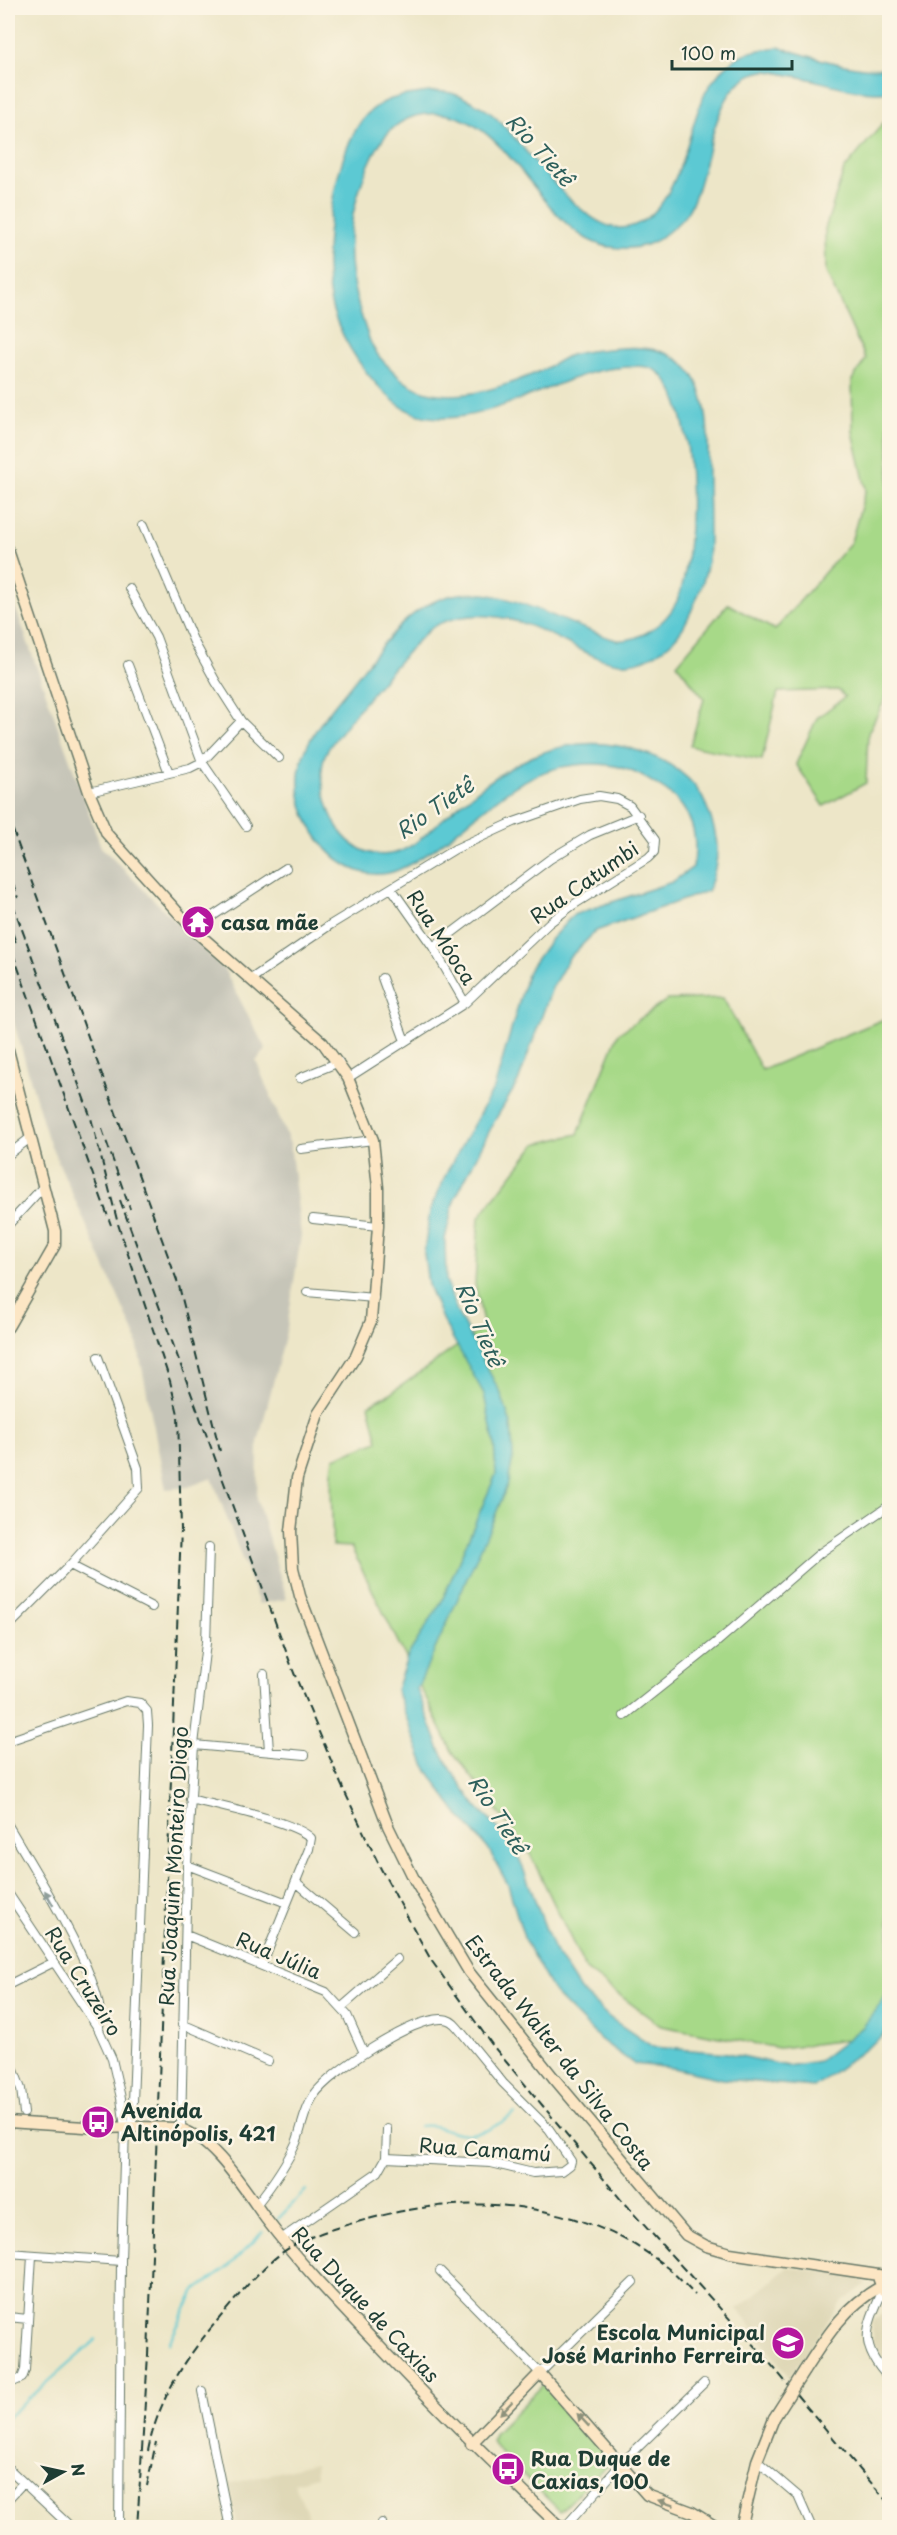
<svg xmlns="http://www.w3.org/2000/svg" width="897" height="2535" font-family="'Playpen Sans',sans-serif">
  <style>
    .built { fill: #dfd8b7 }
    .industrial { fill: #c6c5b8 }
    .green { fill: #a7d988; stroke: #638b5e; stroke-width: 1.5 }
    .water { fill: #5cc9d3; stroke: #3e8384; stroke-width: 1.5 }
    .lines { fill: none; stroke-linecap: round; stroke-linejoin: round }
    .stream { stroke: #5cc9d3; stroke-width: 2 }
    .street-casing { stroke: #677868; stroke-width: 10 }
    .secondary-casing { stroke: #677868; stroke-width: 13 }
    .street { stroke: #fff; stroke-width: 8 }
    .secondary { stroke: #fce6c4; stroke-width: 10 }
    .rail { stroke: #1f3d34; stroke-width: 2; stroke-dasharray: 9 4.5; stroke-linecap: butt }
    .secondary-bridge-casing { stroke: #677868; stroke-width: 13; stroke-linecap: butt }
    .secondary-bridge { stroke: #fce6c4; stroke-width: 10 }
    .oneway { fill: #8f9e9a }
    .oneway2 { fill: #8e927c }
    .labels { text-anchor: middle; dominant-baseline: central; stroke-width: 5; stroke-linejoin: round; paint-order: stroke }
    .street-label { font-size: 20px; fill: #1f3d34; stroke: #fcf5e5 }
    .poi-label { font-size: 20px; font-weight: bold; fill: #1f3d34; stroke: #fcf5e5; text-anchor: start }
    .water-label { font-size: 21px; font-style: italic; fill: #2e605c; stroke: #fcf5e5 }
  </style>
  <rect width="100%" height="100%" fill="#fcf5e5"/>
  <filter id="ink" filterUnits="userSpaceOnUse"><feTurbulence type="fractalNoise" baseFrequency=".0167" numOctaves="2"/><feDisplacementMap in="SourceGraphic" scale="12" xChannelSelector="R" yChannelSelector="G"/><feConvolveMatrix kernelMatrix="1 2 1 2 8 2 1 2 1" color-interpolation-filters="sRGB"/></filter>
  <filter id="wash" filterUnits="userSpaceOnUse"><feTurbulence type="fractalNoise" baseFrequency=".008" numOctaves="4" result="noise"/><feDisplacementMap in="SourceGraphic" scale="24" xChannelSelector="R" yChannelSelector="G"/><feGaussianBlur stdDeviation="1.35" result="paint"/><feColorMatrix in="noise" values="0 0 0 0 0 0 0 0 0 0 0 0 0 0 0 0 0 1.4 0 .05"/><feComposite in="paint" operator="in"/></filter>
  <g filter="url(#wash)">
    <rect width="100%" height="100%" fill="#ede6c8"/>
    <path class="built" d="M788,2267l73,10 4,8 -24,18 -52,74 -51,-68z
      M889,2309v55l-17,-23 1,-20z
      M315,2463l1,13 -22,6 19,45h-75l-9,-43z"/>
    <path class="industrial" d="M8,587l93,260 124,124 41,79 -10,11 34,83 11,91 -14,93 -29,114 -1,58 30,99 -28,5 -47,-126 -24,9 -22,2 -30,-152 -88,-198 -40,-136z"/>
    <path class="green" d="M889,121v570l-21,42 -2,50 -42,23 -28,-42 21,-46 28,-21 -7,-7 -60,2 -16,68 -72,-14 14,-47 -27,-35 51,-60 47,26 76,-88 15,-53 -13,-57 -1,-52 14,-21 -40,-87 -1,-43 19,-59 40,-48z
      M723,998l39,72 127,-53v1018l-110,13 -118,-22 -75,-56 -56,-116 -78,-103 -101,-204 -19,-1c2,-31 -4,-58 2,-88l44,-17 -9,-36 22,-12 93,-66 -9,-43 4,-67 57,-73 42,-10 40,-100 49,-34z
      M544,2384l69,75 -53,52 -63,-62 -5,-8 2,-7z"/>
    <path class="water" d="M778,47c25,7 90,29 111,19v25c-33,5 -66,-11 -100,-16 -8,-1 -17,-5 -25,-4 -55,7 -53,103 -76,140 -6,11 -27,28 -39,33 -19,7 -44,5 -62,-5 -57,-33 -90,-140 -167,-124 -32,6 -46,35 -57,64 -22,60 -15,103 7,162 5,13 13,20 23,30 37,41 98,21 143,2 12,-5 23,-13 34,-18 16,-5 35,-6 51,-7 75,-6 89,44 87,109 -1,34 3,69 0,103 -3,20 -12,42 -21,60 -9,21 -36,42 -60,43 -22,1 -42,-11 -60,-20 -31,-16 -62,-30 -97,-27 -11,1 -28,5 -37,11 -14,8 -102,113 -108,128 -8,20 2,56 13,73 11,18 32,30 53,26 21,-4 37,-22 52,-35 57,-50 117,-94 196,-68 28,9 56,26 67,54 14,34 15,53 2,86l-112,40 -27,27 -17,30 -34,94 -23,38 -41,81 -9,38 1,41 11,32 44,82 10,30 2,33 -5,26 -15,38 -76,168 23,61 14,24 18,27 29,31 19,28 33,88 27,42 30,28 43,29 75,6 59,13 32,-5 44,-34 21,-28 5,-14v41l-8,11 -67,50 -91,-8 -50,-11 -39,-4 -33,-24 -47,-47 -29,-52 -17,-56 -19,-35 -40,-47 -25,-39 -28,-74 12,-35 33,-52 55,-129 -2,-32 -10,-48 -42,-75 -14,-34 -4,-32 6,-43 18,-40 47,-84 33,-115 23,-32 22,-24 99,-33 21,-15c6,-30 -1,-58 -27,-76 -32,-22 -51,-30 -91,-26 -72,6 -114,78 -177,105 -53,22 -103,-45 -99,-94 2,-36 33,-67 54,-94 27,-34 55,-77 100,-87 45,-10 99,23 141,37 8,3 15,7 23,8 23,2 49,-17 59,-37 21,-41 24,-213 -23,-234 -10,-5 -26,-2 -37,-1 -64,5 -161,83 -221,34 -27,-22 -51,-58 -62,-91 -15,-47 -1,-151 29,-191 13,-17 32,-24 53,-26 11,-2 26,-4 36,-1 14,4 33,14 43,23 30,27 86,113 127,112 54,-3 65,-90 81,-128 6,-16 24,-37 40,-45 11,-5 24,-6 36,-8z"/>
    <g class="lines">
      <path class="stream" d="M419,2126c13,-2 19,1 31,5 27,9 44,-3 65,-18
        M278,2219l28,-29
        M169,2343l26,-52 32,-23 36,-36
        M8,2417l88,-77"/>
    </g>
  </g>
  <g filter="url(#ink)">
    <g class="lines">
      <g class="street-casing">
        <path id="street" d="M144,525l49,115 23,42 25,39 38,37
          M129,588l27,49 46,125 44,64
          M128,665l41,108
          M89,792l101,-24 12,-6 39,-41
          M392,889l41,58 32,56
          M193,929l93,-61
          M433,947l117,-88 40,-24 49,-20
          M382,978l23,63
          M251,979l79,-54 125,-76 59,-27 66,-23 19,-3 18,3 13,7 25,34 -1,12 -6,6 -75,47 -24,18 -84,80 -117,75
          M300,1078l39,-16
          M301,1149l72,-9
          M8,1155l22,-17
          M313,1219l65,7
          M8,1225l35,-38
          M307,1292l67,6
          M70,1565l82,42
          M8,1627l62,-62 69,-77 -1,-20 -40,-111
          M264,1674l5,77
          M624,1716l93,-74 103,-89 70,-48
          M8,1741l118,-40 14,2 7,8 1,14 -16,402
          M194,1745l111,10
          M190,1799c27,7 104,22 121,39l-2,11 -47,116
          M8,1825c19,33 108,171 90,203
          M187,1865l100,38
          M296,1882l59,50
          M8,1893l90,135 14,31 9,39 4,30 -4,133 -2,267
          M186,1935l140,57 21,23 17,38
          M8,1985l46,-23
          M342,2007l55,-48
          M182,2024l86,37
          M8,2054l13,35 3,24
          M181,2128l6,-263 7,-120 12,-102 3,-96
          M256,2205c15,-19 30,-40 40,-62 6,-16 8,-33 18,-48 17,-24 99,-78 129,-76 6,0 11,4 15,9l45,55 46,46 22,32 -1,4 -8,6 -29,2 -42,-10 -105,-5
          M281,2239l97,-67 8,-14 1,-29
          M8,2253l113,8
          M440,2271l100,102 93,-91
          M883,2290c-17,38 -26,55 7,89
          M8,2317l20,2
          M8,2384l14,-6 3,-8 7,-114
          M202,2391l28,137
          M757,2461l41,35 14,32
          M8,2468l64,60
          M8,2499l15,-16
          M382,2523l1,5
          M564,2528l58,-65 82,-80"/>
      </g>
      <g class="secondary-casing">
        <path id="secondary" d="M8,550l81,242 18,42 86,95 130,114 25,35 25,62 5,48v38l-7,95 -15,35 -38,58 -21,64 -6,53 2,37 7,28 88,230 27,55 54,91 84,105 133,158 20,11 24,7 155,23
          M8,1050l47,181v14l-47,82
          M8,2122l92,6 40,-1
          M175,2128c35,4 72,65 91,91 34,45 73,85 112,126 59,63 120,123 183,183
          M879,2280l4,10 7,-1
          M804,2371c22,-34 40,-64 76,-84
          M471,2444l69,-71 107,122 45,17 26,16
          M741,2528l16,-67 17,-43"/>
      </g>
      <use href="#street" class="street"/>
      <use href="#secondary" class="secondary"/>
      <path class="rail" d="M8,817l171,469 41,165
        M8,870l10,28
        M8,891l83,227 27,106 52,157 8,33 3,115 -33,826 -11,173
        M8,921l9,25
        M8,940l103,285
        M102,1129l28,80
        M120,1200l174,473 47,111 40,85 50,91 62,86 129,155 146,160 122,144
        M148,2451c9,-49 37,-93 69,-130 22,-26 48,-60 77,-76 24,-13 52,-20 78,-27 97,-26 212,-17 293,48 11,8 20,19 30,29
        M147,2486l9,-44"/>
      <g class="secondary-bridge-casing">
        <path id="secondary-bridge" d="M140,2127l35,1
          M774,2418l30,-47"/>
      </g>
      <use href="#secondary-bridge" class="secondary-bridge"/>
    </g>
    <defs><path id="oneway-solid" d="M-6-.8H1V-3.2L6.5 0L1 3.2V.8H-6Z" transform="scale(1.5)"/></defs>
    <use class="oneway" href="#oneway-solid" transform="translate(49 1898) rotate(-119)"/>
    <g class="oneway2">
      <use href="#oneway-solid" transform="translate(506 2408) rotate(134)"/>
      <use href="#oneway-solid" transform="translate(583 2420) rotate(-133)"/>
      <use href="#oneway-solid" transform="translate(666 2503) rotate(-161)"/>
    </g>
  </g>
  <defs>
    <g id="temple-disc" transform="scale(1.725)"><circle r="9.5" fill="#b5179e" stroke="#fcf5e5"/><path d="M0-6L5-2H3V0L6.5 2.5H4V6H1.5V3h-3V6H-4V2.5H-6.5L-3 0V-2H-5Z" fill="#fff"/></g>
    <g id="bus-disc" transform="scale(1.725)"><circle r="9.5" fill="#b5179e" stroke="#fcf5e5"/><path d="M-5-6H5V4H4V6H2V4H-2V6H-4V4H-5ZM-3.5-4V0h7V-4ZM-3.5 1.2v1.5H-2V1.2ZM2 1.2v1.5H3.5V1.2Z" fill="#fff"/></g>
    <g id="school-disc" transform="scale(1.725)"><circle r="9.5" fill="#b5179e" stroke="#fcf5e5"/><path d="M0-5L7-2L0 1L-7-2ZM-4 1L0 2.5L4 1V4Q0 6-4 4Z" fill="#fff"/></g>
  </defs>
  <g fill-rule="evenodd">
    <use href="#temple-disc" x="198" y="922"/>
    <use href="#bus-disc" x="98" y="2122"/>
    <use href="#school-disc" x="788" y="2343"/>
    <use href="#bus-disc" x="508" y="2469"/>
  </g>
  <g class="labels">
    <g class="street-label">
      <text transform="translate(584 882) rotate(-35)">Rua Catumbi</text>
      <text transform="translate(442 937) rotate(57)">Rua Móoca</text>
      <text transform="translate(173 1866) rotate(-87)">Rua Joaquim Monteiro Diogo</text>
      <text transform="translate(279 1955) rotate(23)">Rua Júlia</text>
      <text transform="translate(84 1981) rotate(58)">Rua Cruzeiro</text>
      <text transform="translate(560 2052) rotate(52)">Estrada Walter da Silva Costa</text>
      <text transform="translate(485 2149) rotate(4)">Rua Camamú</text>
      <text transform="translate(366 2304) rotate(47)">Rua Duque de Caxias</text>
    </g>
    <g class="poi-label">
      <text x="221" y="922">casa mãe</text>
      <text x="121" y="2110">Avenida<tspan x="121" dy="23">Altinópolis, 421</tspan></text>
      <text x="765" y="2332" text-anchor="end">Escola Municipal<tspan x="765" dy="23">José Marinho Ferreira</tspan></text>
      <text x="531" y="2458">Rua Duque de<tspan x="531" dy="23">Caxias, 100</tspan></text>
    </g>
    <g class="water-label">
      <text transform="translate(541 149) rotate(48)">Rio Tietê</text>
      <text transform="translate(434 807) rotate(-35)">Rio Tietê</text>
      <text transform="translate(481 1324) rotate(67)">Rio Tietê</text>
      <text transform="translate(499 1814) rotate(57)">Rio Tietê</text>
    </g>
  </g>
  <rect width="897" height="2535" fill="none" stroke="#fcf5e5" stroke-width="30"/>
  <g transform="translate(63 2472) rotate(82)" stroke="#fcf5e5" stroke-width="4.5" paint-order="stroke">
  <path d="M0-4.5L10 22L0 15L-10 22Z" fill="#1f3d34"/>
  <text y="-9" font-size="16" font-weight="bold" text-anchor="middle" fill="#1f3d34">N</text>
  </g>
  <path d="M672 60v9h120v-9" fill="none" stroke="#1f3d34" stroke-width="3"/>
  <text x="681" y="60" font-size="18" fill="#1f3d34" stroke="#fcf5e5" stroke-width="4.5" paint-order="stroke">100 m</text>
</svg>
